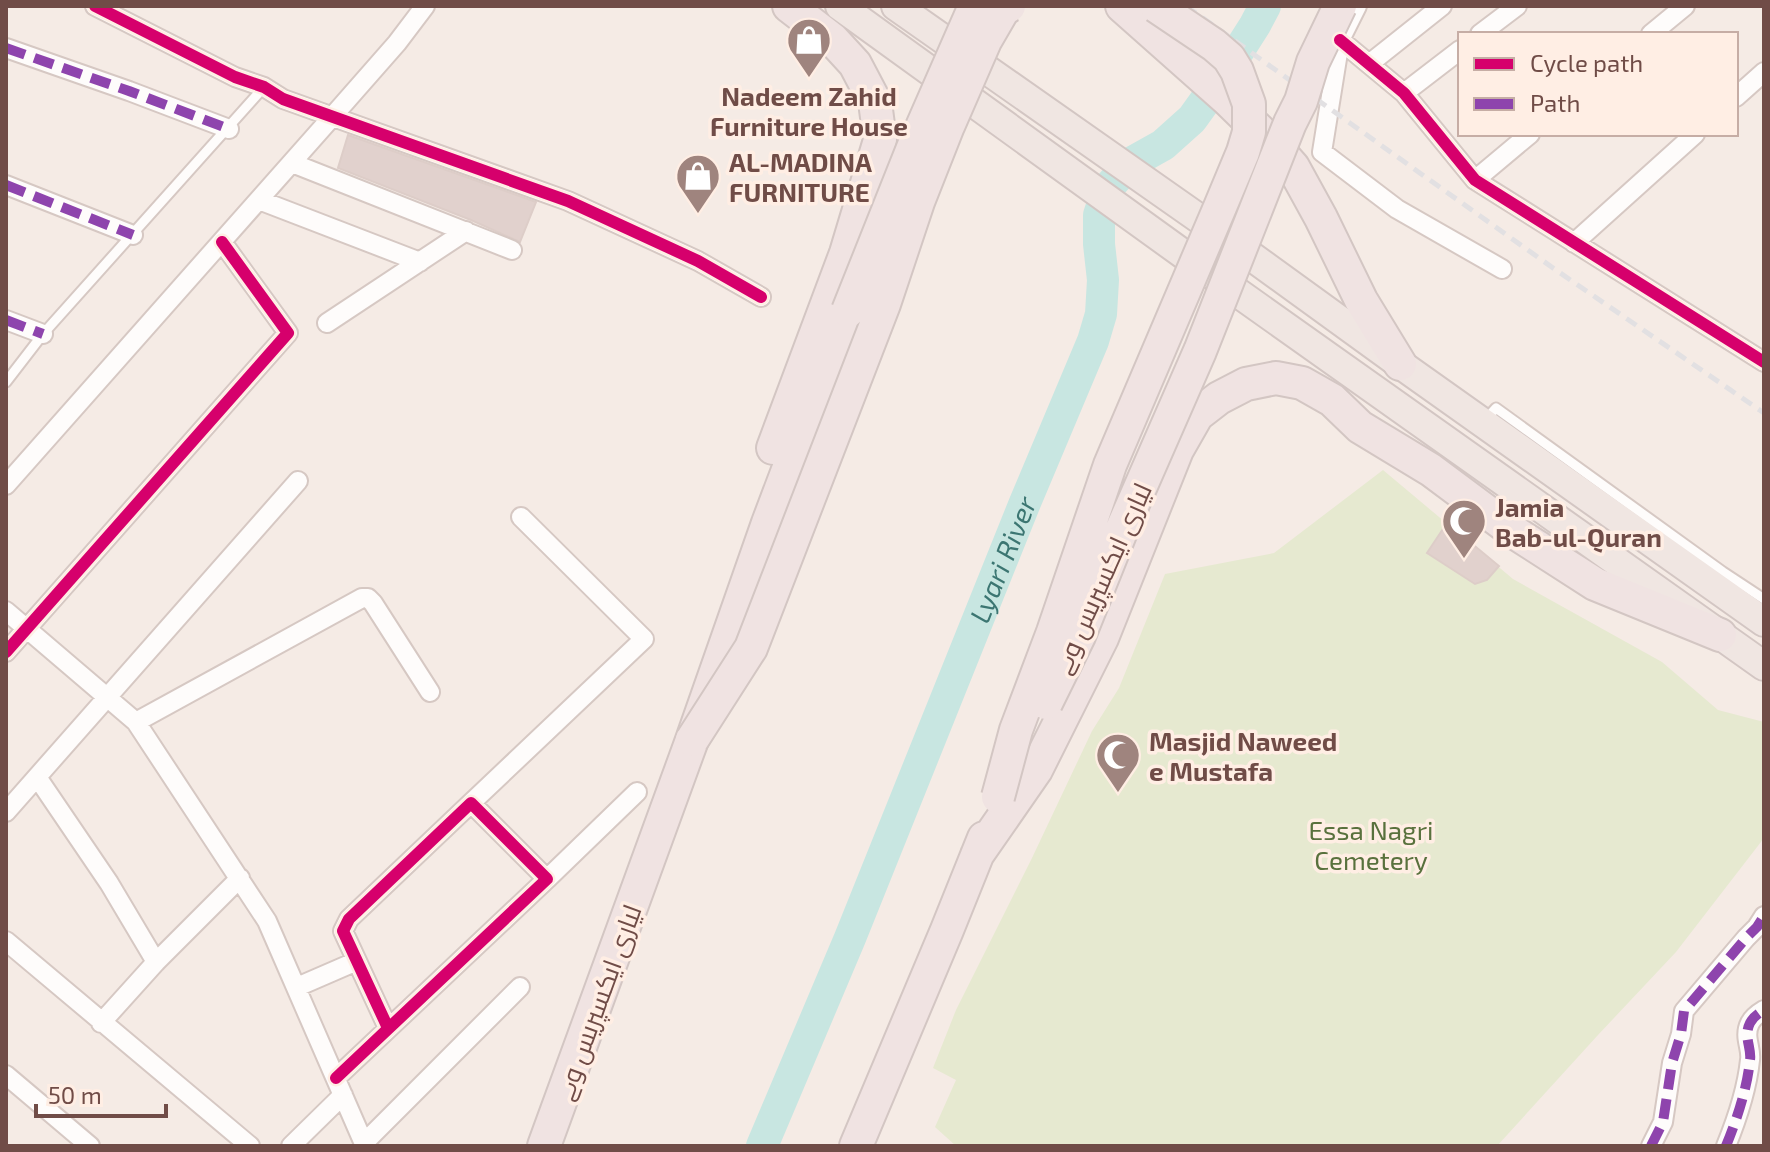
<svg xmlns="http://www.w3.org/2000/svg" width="1770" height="1152" font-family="'Exo 2',Cairo,sans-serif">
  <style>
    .green { fill: #e6e9d0 }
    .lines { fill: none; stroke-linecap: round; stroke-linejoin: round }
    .river { stroke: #c8e6e1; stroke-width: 32 }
    .building { fill: #e1d1cd; stroke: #ddcdc8; stroke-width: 2 }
    .service-casing { stroke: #d6c8c3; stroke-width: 13 }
    .minor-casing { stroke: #d6c8c3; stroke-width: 22 }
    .trunk-casing { stroke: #d3c6c3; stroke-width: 32 }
    .motorway-casing { stroke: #d3c6c3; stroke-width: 36 }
    .service { stroke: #fefcfb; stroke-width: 9 }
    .minor { stroke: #fefcfb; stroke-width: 18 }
    .trunk { stroke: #f0e6e2; stroke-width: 28 }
    .motorway { stroke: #f0e3e2; stroke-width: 32 }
    .rail { stroke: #e2e0e2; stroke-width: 5; stroke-dasharray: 12 8; stroke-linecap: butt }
    .motorway-bridge-casing { stroke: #d3c6c3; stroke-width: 36; stroke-linecap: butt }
    .motorway-bridge { stroke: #f0e3e2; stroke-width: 32 }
    .quiet { stroke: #8e44ad; stroke-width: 10; stroke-dasharray: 20 10; stroke-linecap: butt }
    .cycleway-casing { stroke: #ffeee4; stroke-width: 17 }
    .cycleway { stroke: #d6006c; stroke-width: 12 }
    .labels { text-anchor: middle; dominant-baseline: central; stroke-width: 7; stroke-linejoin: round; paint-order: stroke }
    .poi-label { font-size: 26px; font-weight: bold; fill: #704c47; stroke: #ffeee4; text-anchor: start }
    .street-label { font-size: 26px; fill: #704c47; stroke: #ffeee4 }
    .park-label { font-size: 26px; fill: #59713d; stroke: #ffeee4 }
    .water-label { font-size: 28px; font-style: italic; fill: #3c7672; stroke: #ffeee4 }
  </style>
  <rect width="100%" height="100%" fill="#f5ebe5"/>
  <path class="green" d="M1383,470l130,109 149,83 56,48 46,12v116l-88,114 -78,83 -101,111h-541l-21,-19 21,-47 -23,-12 23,-58 76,-152 60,-127 27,-43 46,-114 109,-21z"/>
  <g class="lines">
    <path class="river" id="s1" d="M762,1146l88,-208 174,-433 69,-164 8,-27 2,-34 -4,-36v-29l9,-27 21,-24 34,-19 29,-26 28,-39 35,-55 10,-19"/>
  </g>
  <path class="building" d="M348,135l188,67 -16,40 -49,-22 -133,-52z
    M1447,523l52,43 -12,14 -12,4 -48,-31z"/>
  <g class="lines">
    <g class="service-casing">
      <path id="service" d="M6,382l37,-48 221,-247
        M1485,420l11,-12 227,164 41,27"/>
    </g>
    <g class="minor-casing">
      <path id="minor" d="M95,6l140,71 29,10 19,12 285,102 130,60 63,36
        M1357,6l-17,34 -18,112 75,57 105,60
        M1480,34l37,-28
        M1651,34l34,-28
        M1340,40l64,53 71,87 289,182
        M6,48l123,43 100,38
        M1369,64l73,-58
        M1404,93l56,-43
        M1736,97l28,-25
        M292,163l220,87
        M1475,180l55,-46
        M6,185l127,50
        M259,200l161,62
        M1574,243l121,-109
        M6,320l37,14
        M327,323l139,-92
        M6,485l326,-368 65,-74 28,-37
        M6,611l130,111 131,199 98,225
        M6,652l282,-319 -66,-91
        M136,722l226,-124h6l5,5 57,89
        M37,777l72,106 47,79
        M471,803l173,-164 -123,-122
        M6,812l292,-331
        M547,879l90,-87
        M6,941l244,205
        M297,987l60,-26
        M101,1023l55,-61 84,-84
        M6,1075l84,71
        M336,1078l211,-199 -76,-76 -122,116 -6,12 45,97
        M364,1143l156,-156
        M291,1146l52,-51
        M1651,1146l12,-24 9,-59 9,-29 3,-23 62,-73 11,-11 7,-11
        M1726,1146c11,-27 21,-57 24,-86 2,-12 -7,-23 0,-37 3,-6 9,-10 14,-13"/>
    </g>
    <g class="trunk-casing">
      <path id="trunk" d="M840,6l346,250 578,410
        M896,6l308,216 196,142 364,258"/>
    </g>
    <g class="motorway-casing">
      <path id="motorway" d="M1122,6l106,94 43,42 22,25 28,51 40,82 39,64
        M773,448l73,-195 34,-113 -5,-38 -20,-38 -22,-24 -44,-34
        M977,855l59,-85 66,-132 75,-188 20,-35 22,-17 27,-14 30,-6 26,5 30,17 28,27 71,43 83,62 81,52 125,51
        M544,1146l148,-406 76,-217 80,-212
        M856,1146l91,-216 37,-92"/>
    </g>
    <use href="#service" class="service"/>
    <use href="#minor" class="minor"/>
    <use href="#trunk" class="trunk"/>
    <use href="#motorway" class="motorway"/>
    <path class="rail" d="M1186,6l367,262 211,145"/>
    <g class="motorway-bridge-casing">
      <path id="motorway-bridge" d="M848,311l67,-168 60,-137
        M1046,703l33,-67 43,-107 78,-178 90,-228 11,-22 12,-39 27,-56
        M692,740l59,-92 133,-344 34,-102 30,-76 37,-85 18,-31 6,-4
        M998,797l18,-67 37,-98 57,-167 110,-258 23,-55 6,-20v-28l-12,-33 -8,-13 -15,-13 -58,-39"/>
    </g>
    <use href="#motorway-bridge" class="motorway-bridge"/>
    <path class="quiet" d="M6,48l123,43 100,38
      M6,185l127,50
      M6,320l37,14
      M1651,1146l12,-24 9,-59 9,-29 3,-23 62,-73 11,-11 7,-11
      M1726,1146c11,-27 21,-57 24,-86 2,-12 -7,-23 0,-37 3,-6 9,-10 14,-13"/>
    <g class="cycleway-casing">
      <path id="cycleway" d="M95,6l140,71 29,10 19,12 285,102 130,60 63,36
        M1340,40l64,53 71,87 289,182
        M6,652l282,-319 -66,-91
        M336,1078l211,-199 -76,-76 -122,116 -6,12 45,97"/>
    </g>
    <use href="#cycleway" class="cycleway"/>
  </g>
  <defs>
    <g id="shop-pin" transform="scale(2.3)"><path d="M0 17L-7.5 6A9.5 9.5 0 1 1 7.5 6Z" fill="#9f847e" stroke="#ffeee4"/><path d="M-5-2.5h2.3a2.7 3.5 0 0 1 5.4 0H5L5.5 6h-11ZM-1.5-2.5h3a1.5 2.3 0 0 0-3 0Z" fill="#fff"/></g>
    <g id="mosque-pin" transform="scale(2.3)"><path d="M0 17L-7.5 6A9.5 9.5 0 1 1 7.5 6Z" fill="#9f847e" stroke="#ffeee4"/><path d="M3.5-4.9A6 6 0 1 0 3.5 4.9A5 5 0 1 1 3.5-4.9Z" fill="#fff"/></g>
  </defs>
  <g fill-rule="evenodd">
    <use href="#shop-pin" x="809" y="40"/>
    <use href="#shop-pin" x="698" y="176"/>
    <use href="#mosque-pin" x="1464" y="521"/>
    <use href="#mosque-pin" x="1118" y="755"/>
  </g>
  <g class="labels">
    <g class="poi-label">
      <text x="809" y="95" text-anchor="middle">Nadeem Zahid<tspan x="809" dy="30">Furniture House</tspan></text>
      <text x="729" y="161">AL-MADINA<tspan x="729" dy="30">FURNITURE</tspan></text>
      <text x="1495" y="506">Jamia<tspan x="1495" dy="30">Bab-ul-Quran</tspan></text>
      <text x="1149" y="740">Masjid Naweed<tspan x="1149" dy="30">e Mustafa</tspan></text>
    </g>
    <g class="street-label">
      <text transform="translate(1101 578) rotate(-66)">لیاری ایکسپریس وے</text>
      <text transform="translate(597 1002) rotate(-70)">لیاری ایکسپریس وے</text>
    </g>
    <g class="park-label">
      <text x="1371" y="829">Essa Nagri<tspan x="1371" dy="30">Cemetery</tspan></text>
    </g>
    <g class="water-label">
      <text stroke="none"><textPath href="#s1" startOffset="634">Lyari River</textPath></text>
    </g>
  </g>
  <rect width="1770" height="1152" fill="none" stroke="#704c47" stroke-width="16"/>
  <rect x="1458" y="32" width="280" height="104" fill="#ffeee4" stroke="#c6ada5" stroke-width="2"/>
  <rect x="1474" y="58" width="40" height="12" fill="#d6006c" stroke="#c6ada5" stroke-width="2"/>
  <text x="1530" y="72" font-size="24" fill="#704c47">Cycle path</text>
  <rect x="1474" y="98" width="40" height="12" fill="#8e44ad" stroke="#c6ada5" stroke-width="2"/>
  <text x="1530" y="112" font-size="24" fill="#704c47">Path</text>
  <path d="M36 1104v12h130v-12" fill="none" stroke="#704c47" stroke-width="4"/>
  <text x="48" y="1104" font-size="24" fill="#704c47" stroke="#ffeee4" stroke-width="6" paint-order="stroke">50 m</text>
</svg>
